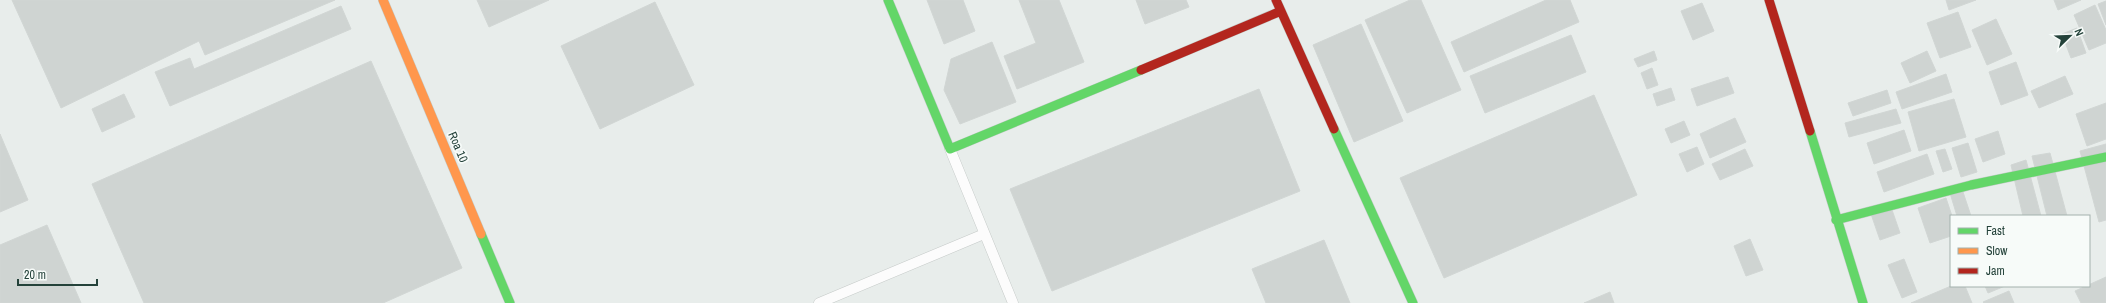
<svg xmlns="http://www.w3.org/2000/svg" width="2106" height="303" font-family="'Archivo Narrow',sans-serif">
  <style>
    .building { fill: #cfd4d2; stroke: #d1d6d4 }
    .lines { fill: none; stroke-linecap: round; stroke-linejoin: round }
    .lane-casing { stroke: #c5cac8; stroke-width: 11 }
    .fast-casing { stroke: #c3cbc8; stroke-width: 10 }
    .slow-casing { stroke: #c3cbc8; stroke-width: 10 }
    .jam-casing { stroke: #c3cbc8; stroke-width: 10 }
    .lane { stroke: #fcfcfc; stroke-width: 10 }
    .fast { stroke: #63d668; stroke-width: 9 }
    .slow { stroke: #ff974d; stroke-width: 9 }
    .jam { stroke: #b3261e; stroke-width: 9 }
    .labels { text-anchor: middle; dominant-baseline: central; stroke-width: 3.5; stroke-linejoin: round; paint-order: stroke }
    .street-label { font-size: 12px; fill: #24423a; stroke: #f7fbf9 }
  </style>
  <rect width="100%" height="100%" fill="#e8edeb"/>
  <path class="building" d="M12,0h323l-130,55 -6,-14 -138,67z
    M477,0h72l-60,27z
    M927,0h36l12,31 -31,13z
    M1019,0h40l25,62 -67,27 -13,-33 32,-13z
    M1136,0h50l3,7 -44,17z
    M1410,0h11l40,90 -54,23 -42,-93z
    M1546,0h24l9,22 -115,50 -13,-30z
    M1946,0h30l-27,10z
    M2054,0h27l-23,10z
    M2106,1v24l-8,-21z
    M655,2l39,83 -94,44 -39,-83z
    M1702,3l12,28 -21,9 -12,-29z
    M2095,5l11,25v13l-17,7 -15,-35z
    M341,6l10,23 -181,77 -15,-34 35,-14 4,11z
    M1958,12l13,35 -31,11 -13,-35z
    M1996,19l16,35 -25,11 -15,-35z
    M1361,24l42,97 -49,21 -41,-97z
    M2077,28l9,25 -15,5 -9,-24z
    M1571,35l15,37 -101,41 -15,-37z
    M992,42l24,60 -56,22 -16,-34 7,-31z
    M1654,51l3,9 -19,7 -4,-8z
    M1927,51l9,20 -26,12 -9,-20z
    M371,61l91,207 -79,35h-239l-52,-119z
    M2016,62l12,33 -27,10 -12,-33z
    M1652,68l6,17 -11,4 -6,-16z
    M1946,74l6,18 -50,17 -6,-17z
    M2065,76l8,18 -34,14 -8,-17z
    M1728,77l6,16 -37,13 -6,-17z
    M1671,88l4,12 -18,6 -4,-12z
    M1259,89l41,102 -248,100 -42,-102z
    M1887,90l4,13 -38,13 -5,-13z
    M124,94l11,23 -33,15 -10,-23z
    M1594,95l43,100 -193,83 -44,-100z
    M1954,99l12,38 -47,14 -11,-39z
    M2106,103v36l-19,7 -11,-32z
    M1896,109l5,14 -52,14 -4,-14z
    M1735,118l11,24 -36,16 -10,-24z
    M1684,121l6,14 -19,8 -6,-14z
    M1904,130l7,21 -37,13 -7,-21z
    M1998,131l7,23 -22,8 -8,-23z
    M0,134l28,66 -28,12z
    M1968,143l9,29 -16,5 -9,-29z
    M2106,144v76l-7,2 -19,-71z
    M1697,147l7,17 -17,8 -8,-18z
    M1745,149l8,17 -33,14 -8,-16z
    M1945,149l7,20 -9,3 -7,-21z
    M2050,153l17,63h-20l-15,-60z
    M1927,154l7,20 -50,18 -7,-20z
    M2026,160l15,56h-18l-12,-51z
    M1962,189l9,27h-14l-7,-23z
    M1946,198l6,18 -1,20 -21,7 -12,-35z
    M1891,207l9,26 -20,7 -9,-26z
    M47,225l34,78h-81v-58z
    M1750,239l13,31 -17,6 -12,-30z
    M1324,240l26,63h-84l-14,-34z
    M1904,259l13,33 -15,6 -14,-33z
    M2106,277v26h-25l-6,-12z
    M1951,286h14l7,17h-61z
    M1985,286h20l-17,7z
    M2009,291l5,12h-30l-1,-1z
    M1610,292l4,11h-30z"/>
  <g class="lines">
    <g class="lane-casing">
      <path id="lane" d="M950,149l63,154
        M819,303l165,-69"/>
    </g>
    <g class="fast-casing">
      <path id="fast" d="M888,0l62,149 191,-79
        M1334,129l79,174
        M1810,131l53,172
        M1836,220l135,-35 135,-28
        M481,234l29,69"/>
    </g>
    <g class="slow-casing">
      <path id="slow" d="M383,0l98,234"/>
    </g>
    <g class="jam-casing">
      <path id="jam" d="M1276,0l58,129
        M1769,0l41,131
        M1141,70l140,-59"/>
    </g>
    <use href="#lane" class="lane"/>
    <use href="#fast" class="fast"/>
    <use href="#slow" class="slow"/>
    <use href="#jam" class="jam"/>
  </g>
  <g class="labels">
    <g class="street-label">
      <text transform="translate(458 147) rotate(67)">Roa 10</text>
    </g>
  </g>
  <rect x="1950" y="215" width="140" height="72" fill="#f7fbf9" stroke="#a3b1ad"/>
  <rect x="1958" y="228" width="20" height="6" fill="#63d668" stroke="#a3b1ad"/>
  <text x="1986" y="235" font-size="12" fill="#24423a">Fast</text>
  <rect x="1958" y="248" width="20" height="6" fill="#ff974d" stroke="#a3b1ad"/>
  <text x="1986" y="255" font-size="12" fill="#24423a">Slow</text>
  <rect x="1958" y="268" width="20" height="6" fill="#b3261e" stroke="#a3b1ad"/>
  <text x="1986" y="275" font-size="12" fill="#24423a">Jam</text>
  <g transform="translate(2070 36) rotate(67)" stroke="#f7fbf9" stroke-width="3" paint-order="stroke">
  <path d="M0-3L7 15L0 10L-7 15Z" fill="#24423a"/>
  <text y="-6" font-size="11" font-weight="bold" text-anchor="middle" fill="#24423a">N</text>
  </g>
  <path d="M18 279v6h79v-6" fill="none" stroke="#24423a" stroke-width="2"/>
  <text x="24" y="279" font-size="12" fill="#24423a" stroke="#f7fbf9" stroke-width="3" paint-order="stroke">20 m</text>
</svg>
